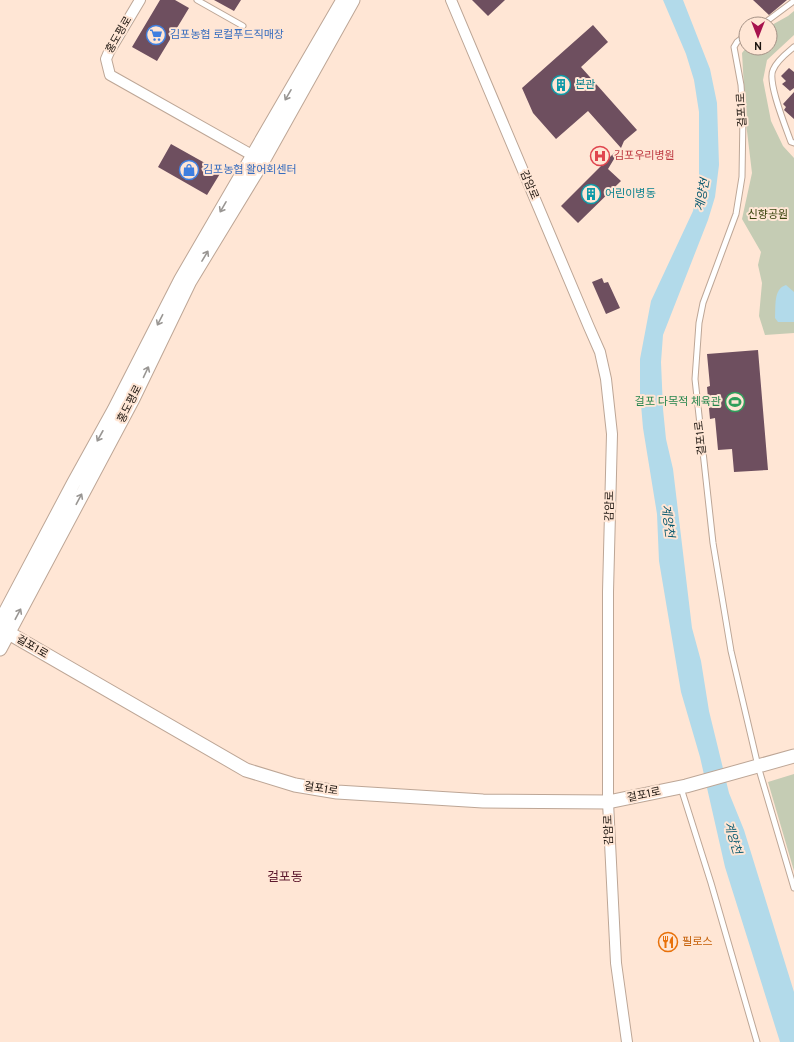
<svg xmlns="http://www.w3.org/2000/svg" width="794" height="1042" font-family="Overpass,'Noto Sans KR',sans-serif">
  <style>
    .green { fill: #c5ccb4 }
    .water { fill: #b2daea }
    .building { fill: #6e4f5f }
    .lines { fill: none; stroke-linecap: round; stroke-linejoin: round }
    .service-casing { stroke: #bda696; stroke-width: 7 }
    .minor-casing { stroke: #bda696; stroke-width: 12 }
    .tertiary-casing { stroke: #bda696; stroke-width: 15 }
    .service { stroke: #fff; stroke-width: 5 }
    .minor { stroke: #fff; stroke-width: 10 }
    .tertiary { stroke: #fff; stroke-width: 13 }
    .oneway { stroke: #999693 }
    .labels { text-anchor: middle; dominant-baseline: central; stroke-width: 4; stroke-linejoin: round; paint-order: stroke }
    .street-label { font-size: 11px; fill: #1d150f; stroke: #ffe6d5 }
    .shop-label { font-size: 11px; fill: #366cbe; stroke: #ffe6d5; text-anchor: start }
    .culture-label { font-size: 11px; fill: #0d838f; stroke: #ffe6d5; text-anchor: start }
    .health-label { font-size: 11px; fill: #be3a42; stroke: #ffe6d5; text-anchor: start }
    .park-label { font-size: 11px; fill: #38430c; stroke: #ffe6d5 }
    .leisure-label { font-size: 11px; fill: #27864d; stroke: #ffe6d5; text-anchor: end }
    .food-label { font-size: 11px; fill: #c56008; stroke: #ffe6d5; text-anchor: start }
    .water-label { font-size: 12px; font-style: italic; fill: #09596f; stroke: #ffe6d5 }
    .quarter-label { font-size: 13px; fill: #5e1a2f; stroke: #ffe6d5 }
  </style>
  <rect width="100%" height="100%" fill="#ffe6d5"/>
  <path class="green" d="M794,11v24l-27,25 -4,20 8,41 12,25 11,12v175l-29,2 -6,-19 3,-33 -4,-18 3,-13 -19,-33 10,-46 -6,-50 -4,-70 4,-5h24v-22l18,-10z
    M794,774v97l-26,-89z"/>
  <path class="water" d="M663,0h20l27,69 7,34 2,62 -4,32 -7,23 -45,115 -2,27 2,47 3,30 7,30 19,159 9,33 8,50 20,82 15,37 50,162v50h-14l-55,-175 -25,-110 -19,-65 -22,-131 -2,-47 -14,-86 -3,-35v-34l11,-58 42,-90 6,-28v-71l-5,-32 -8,-26z
    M786,285l8,7v30h-16l-3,-4c1,-11 -2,-29 11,-33z"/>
  <path class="building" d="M160,0h15l14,8 -32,53 -25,-14z
    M214,0h27l-7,11z
    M472,0h33l-17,16z
    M753,0h34l-18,15z
    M593,25l15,17 -27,25 56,63 -13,11 -3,7 -33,-37 -32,28 -23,-26 -11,-25z
    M789,68l5,4v16l-4,3 -8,-7 4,-3 -5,-5z
    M794,92v27l-10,-9 2,-3 -3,-3z
    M171,144l50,28 -14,23 -49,-28z
    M615,152l2,2 -9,15 13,12 -43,42 -17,-17z
    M602,278l2,5 4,-1 12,26 -14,6 -14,-32z
    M758,350l10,120 -34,2 -2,-23 -14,1 -3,-32 -5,1 -3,-32 3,-1 -3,-32z"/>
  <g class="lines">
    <g class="service-casing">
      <path id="service" d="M197,0l46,26
        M763,24l31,-23
        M746,35l-9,7 -3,5 7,38 2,30 -1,62 -6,37 -33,89 -4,20 -4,56 18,164 18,108 27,115 36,122
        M794,47c-7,6 -17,13 -21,23 -6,12 13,58 18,72l3,1
        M681,788l30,95 46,159"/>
    </g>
    <g class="minor-casing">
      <path id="minor" d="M140,0l-31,52 -3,7 4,16 149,84
        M451,0l138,327 11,25 6,27 6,55 -4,158v210l8,161 11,79"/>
    </g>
    <g class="tertiary-casing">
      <path id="tertiary" d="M0,622l73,-138 41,-74 67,-131 162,-279
        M0,628l246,142 49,15 42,7 146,9 125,1 78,-16 108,-30
        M0,649l133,-250 57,-118 73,-120 90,-161"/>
    </g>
    <use href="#service" class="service"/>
    <use href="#minor" class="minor"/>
    <use href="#tertiary" class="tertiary"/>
  </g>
  <defs><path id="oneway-shaft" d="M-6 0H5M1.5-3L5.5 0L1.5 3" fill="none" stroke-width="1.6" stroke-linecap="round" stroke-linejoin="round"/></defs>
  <g class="oneway">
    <use href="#oneway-shaft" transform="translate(288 95) rotate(120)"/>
    <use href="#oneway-shaft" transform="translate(223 207) rotate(120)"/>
    <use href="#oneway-shaft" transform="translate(205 256) rotate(-59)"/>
    <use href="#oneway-shaft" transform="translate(160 320) rotate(117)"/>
    <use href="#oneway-shaft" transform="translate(146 372) rotate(-65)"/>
    <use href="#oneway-shaft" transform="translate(100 436) rotate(119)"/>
    <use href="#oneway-shaft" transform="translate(79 499) rotate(-62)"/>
    <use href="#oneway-shaft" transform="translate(18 614) rotate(-62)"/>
  </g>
  <defs>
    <g id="supermarket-ring" transform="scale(1)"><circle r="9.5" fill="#ffe6d5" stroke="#3f7fe0" stroke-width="1.5"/><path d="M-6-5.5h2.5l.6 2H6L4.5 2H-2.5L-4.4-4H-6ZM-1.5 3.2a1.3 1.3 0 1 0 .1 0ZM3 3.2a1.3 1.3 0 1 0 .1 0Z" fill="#3f7fe0"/></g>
    <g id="building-ring" transform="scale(1)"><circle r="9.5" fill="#ffe6d5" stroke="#0f9aa8" stroke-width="1.5"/><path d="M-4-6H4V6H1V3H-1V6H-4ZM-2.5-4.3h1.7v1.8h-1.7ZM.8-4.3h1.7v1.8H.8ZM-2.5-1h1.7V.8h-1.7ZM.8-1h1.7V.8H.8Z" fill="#0f9aa8"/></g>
    <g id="hospital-ring" transform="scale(1)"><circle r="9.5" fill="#ffe6d5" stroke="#e0444e" stroke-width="1.5"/><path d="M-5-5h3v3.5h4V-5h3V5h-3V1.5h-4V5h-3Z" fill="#e0444e"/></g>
    <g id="shop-ring" transform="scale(1)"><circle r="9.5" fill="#ffe6d5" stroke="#3f7fe0" stroke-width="1.5"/><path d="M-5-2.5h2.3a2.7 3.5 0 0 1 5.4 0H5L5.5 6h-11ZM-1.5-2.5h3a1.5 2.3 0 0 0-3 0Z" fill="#3f7fe0"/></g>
    <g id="stadium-ring" transform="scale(1)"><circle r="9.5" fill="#ffe6d5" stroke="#2e9e5b" stroke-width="1.5"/><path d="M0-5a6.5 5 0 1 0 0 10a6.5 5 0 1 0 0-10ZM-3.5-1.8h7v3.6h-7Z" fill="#2e9e5b"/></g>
    <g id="restaurant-ring" transform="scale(1)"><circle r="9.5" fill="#ffe6d5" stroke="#e8710a" stroke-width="1.5"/><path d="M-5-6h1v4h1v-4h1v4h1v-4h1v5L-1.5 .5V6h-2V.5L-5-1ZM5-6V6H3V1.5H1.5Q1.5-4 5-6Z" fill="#e8710a"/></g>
  </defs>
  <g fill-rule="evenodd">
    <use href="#supermarket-ring" x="156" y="35"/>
    <use href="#building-ring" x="561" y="85"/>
    <use href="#hospital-ring" x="600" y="156"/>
    <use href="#shop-ring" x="189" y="170"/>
    <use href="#building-ring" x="591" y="194"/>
    <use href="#stadium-ring" x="735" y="402"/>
    <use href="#restaurant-ring" x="668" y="942"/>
  </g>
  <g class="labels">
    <g class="street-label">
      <text transform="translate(119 35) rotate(-60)">홍도평로</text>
      <text transform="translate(742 110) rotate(-93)">걸포1로</text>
      <text transform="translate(529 185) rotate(67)">감암로</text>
      <text transform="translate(130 404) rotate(-63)">홍도평로</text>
      <text transform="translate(701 438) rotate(-96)">걸포1로</text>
      <text transform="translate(610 506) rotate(-89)">감암로</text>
      <text transform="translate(32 647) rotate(30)">걸포1로</text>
      <text transform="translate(321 789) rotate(9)">걸포1로</text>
      <text transform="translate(644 795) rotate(-12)">걸포1로</text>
      <text transform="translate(609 830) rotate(-92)">감암로</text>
    </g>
    <g class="shop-label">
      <text x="170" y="35">김포농협 로컬푸드직매장</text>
      <text x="203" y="170">김포농협 활어회센터</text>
    </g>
    <g class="culture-label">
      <text x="575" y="85">본관</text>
      <text x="605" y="194">어린이병동</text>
    </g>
    <g class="health-label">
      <text x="614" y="156">김포우리병원</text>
    </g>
    <g class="park-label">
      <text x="768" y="215">신향공원</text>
    </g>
    <g class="leisure-label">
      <text x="721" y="402">걸포 다목적 체육관</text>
    </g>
    <g class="food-label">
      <text x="682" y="942">필로스</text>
    </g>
    <g class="water-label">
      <text transform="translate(703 195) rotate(-79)">계양천</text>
      <text transform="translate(667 521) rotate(82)">계양천</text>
      <text transform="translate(732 838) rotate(73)">계양천</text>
    </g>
    <g class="quarter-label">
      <text x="285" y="878">걸포동</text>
    </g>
  </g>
  <g transform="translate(758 36) rotate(180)"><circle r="19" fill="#ffe6d5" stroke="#a59286"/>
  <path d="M0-3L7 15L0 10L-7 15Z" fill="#a7134d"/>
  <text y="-6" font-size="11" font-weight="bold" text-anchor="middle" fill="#1d150f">N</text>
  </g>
</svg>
